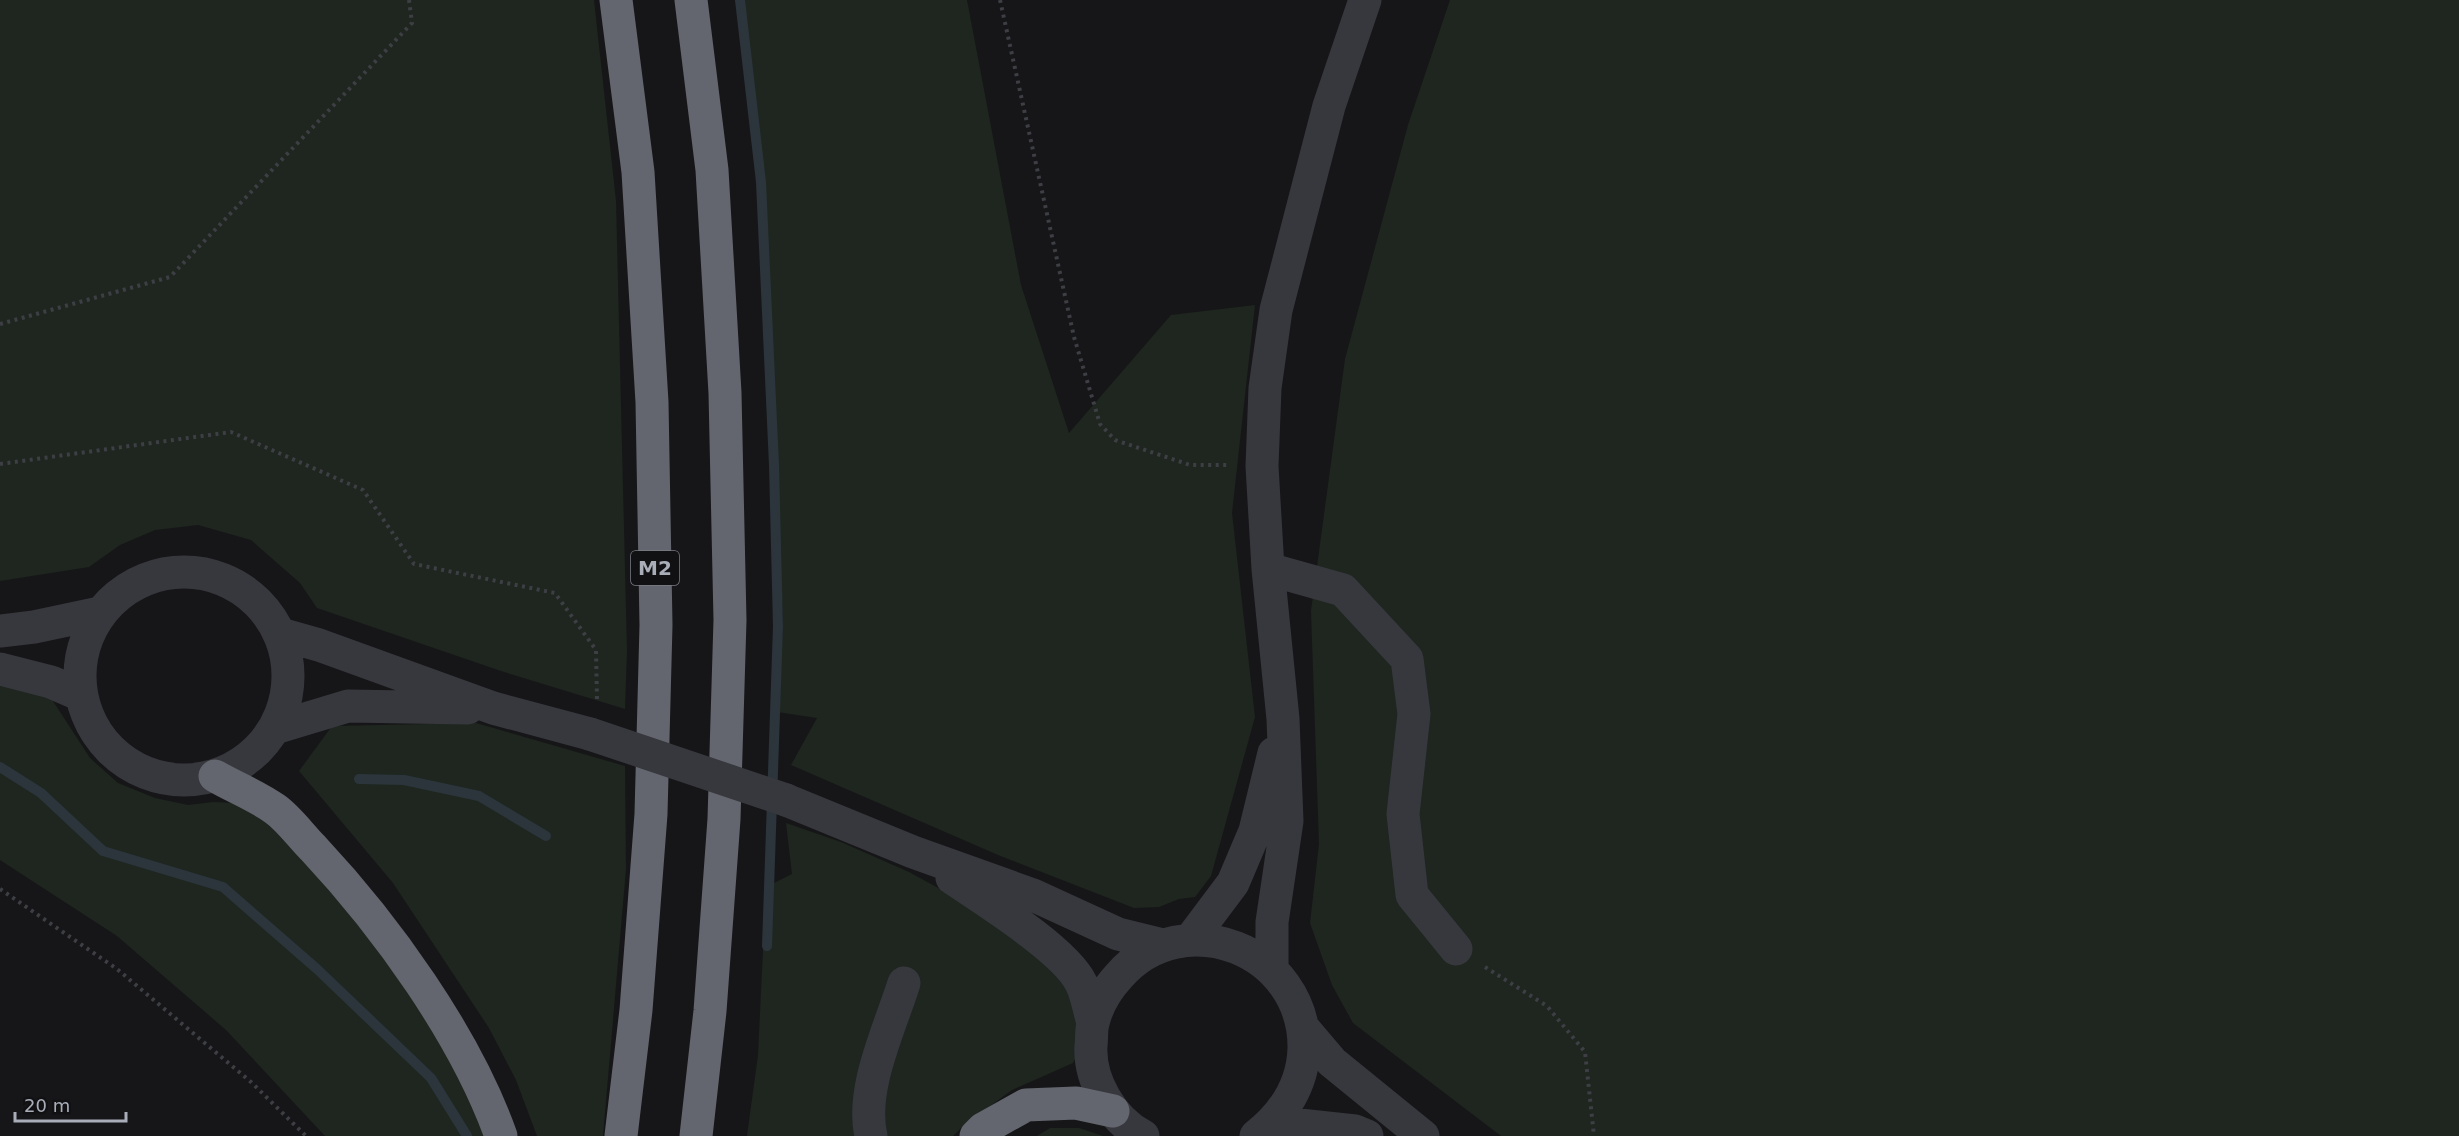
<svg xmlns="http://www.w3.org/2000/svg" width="2459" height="1136" font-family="'DejaVu Sans',sans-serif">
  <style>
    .green { fill: #1e261f }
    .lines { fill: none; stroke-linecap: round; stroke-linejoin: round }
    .stream { stroke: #2c353c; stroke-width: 10 }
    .path { stroke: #3d3f44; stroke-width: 4; stroke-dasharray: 3 4.5; stroke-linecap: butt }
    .minor { stroke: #37383d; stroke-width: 33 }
    .highway { stroke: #63666e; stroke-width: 33 }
    .minor-bridge { stroke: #37383d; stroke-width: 33 }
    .labels { text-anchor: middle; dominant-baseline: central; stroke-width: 4.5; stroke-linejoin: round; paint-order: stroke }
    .shield { fill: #111113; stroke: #7b7e86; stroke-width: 1.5 }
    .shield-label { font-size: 20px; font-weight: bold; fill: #a8adb8 }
  </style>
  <rect width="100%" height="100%" fill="#161618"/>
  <path class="green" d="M0,0h594l22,201 11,450 -2,58 -124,-38 -184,-63 -17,-25 -49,-43 -53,-15 -43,5 -35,15 -31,22 -89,14z
    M743,0h224l54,285 48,148 102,-118 84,-10 -23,208 23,204 -44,159 -16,21 -16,2 -20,8 -25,1 -136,-53 -207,-90 26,-47 -40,-6 6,-88 -19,-446z
    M1450,0h1009v1136h-958l-148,-113 -21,-38 -22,-62 9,-79 -8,-233 34,-252 63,-234z
    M0,686l51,12 39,60 28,25 37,15 33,7 25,-3 23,1 28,18 39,35 95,117 35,51 58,112h-166l-99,-106 -109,-94 -117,-76z
    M476,723l149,43 1,103 -23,267h-66l-21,-56 -27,-52 -96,-145 -94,-112 33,-45z
    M786,823l55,19 68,30 110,60 61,58 1,58 -8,15 -61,27 -49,36 -10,10h-206l11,-81 8,-168 26,-13z
    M1050,1128h29l24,8h-66z"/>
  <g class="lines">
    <path class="stream" d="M740,0l21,182 13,283 4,161 -11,320
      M0,767l41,26 62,58 120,36 94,82 114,109 36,58
      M359,779l45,1 75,16 67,40"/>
    <path class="path" d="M1000,0l74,337 26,87 15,16 75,25h38
      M0,324l170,-47 242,-254 -3,-23
      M0,464l231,-32 132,58 51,74 141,29 41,57 1,50
      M0,889l117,80 134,113 55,54
      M1485,967l62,39 38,46 9,84"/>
    <path class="minor" d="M1268,569l75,21 64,69 7,55 -11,100 9,81 44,54
      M80 676a104 104 0 1 1 208 0a104 104 0 1 1-208 0Z
      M0,631l34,-4 66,-14
      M280,634l39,11 174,63 97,26
      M0,669l51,13 30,13
      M275,728l73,-22 120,2
      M786,800l127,52 120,43 85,39 45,11
      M952,878c32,22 113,72 129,105 6,12 8,27 12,40
      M1191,939l42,-56 22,-52 19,-78
      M1272,968v-46l15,-101 -4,-102 -15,-150 -6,-103 3,-78 11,-78 53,-204 36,-106
      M1304,1029l28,33 91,74
      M1272,1122l83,9 12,5
      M871,1136c-11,-47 19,-108 33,-153
      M1143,1136c-31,-16 -54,-56 -52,-90 1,-8 0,-16 2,-23 4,-17 14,-34 26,-47 64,-74 186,-26 185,72 -1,36 -20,66 -48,88"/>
    <path class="highway" d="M616,0l22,172 14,230 4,223 -5,189 -15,196 -15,126
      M691,0l21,170 13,223 5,227 -6,199 -14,192 -14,125
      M215,776c19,11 42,20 60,33 14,10 26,27 38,39 73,78 152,187 188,288
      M976,1136l7,-7 43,-24 50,-2 37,8"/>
    <path class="minor-bridge" d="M590,734l196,66"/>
  </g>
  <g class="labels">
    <rect class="shield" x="631" y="551" width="48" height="34" rx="4.5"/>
    <g class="shield-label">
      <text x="655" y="568">M2</text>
    </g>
  </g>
  <path d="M15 1112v9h111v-9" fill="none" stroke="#a8adb8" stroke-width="3"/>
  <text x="24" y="1112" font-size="18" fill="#a8adb8" stroke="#111113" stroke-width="4.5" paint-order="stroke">20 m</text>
</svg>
